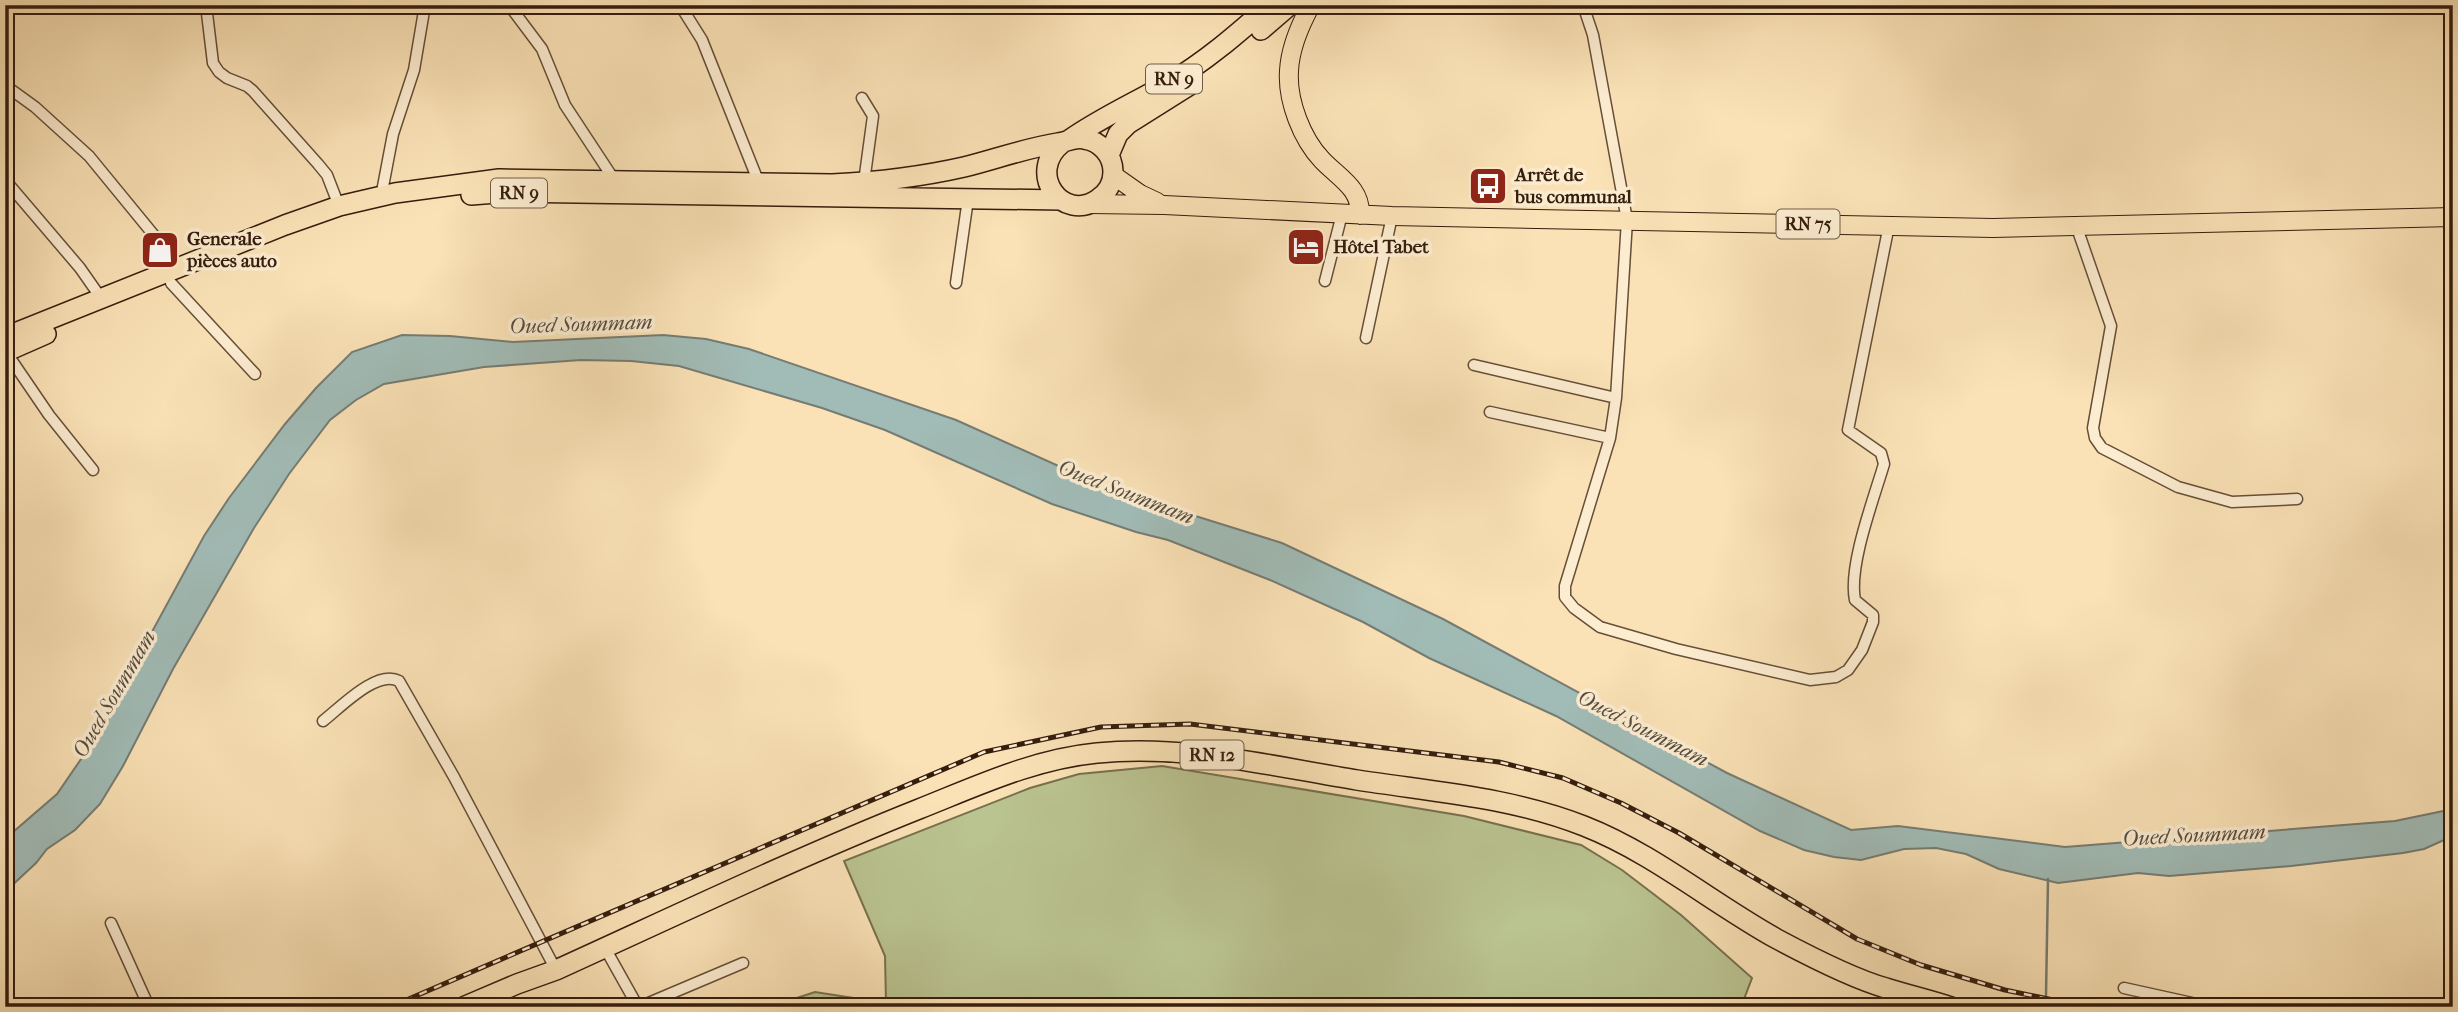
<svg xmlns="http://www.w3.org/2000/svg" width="2458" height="1012" font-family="'IM FELL French Canon',serif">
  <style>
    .green { fill: #bac491; stroke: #78704f; stroke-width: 2 }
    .water { fill: #a1bcb7; stroke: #767c73; stroke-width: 2 }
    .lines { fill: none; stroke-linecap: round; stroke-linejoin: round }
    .stream { stroke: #767c73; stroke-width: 2.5 }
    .street-casing { stroke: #664e37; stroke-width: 13 }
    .primary-casing { stroke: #351d0d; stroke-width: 20 }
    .highway-casing { stroke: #351d0d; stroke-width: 22 }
    .street { stroke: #fcecd0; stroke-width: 10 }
    .primary { stroke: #fae2b6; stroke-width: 18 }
    .highway { stroke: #fae2b6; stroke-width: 19 }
    .rail-casing { stroke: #351d0d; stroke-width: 5 }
    .rail { stroke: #fcecd0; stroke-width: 2.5; stroke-dasharray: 8; stroke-linecap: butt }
    .labels { text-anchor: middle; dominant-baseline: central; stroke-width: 7; stroke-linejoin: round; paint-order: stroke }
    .shield { fill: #fcecd0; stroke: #715b48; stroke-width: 2 }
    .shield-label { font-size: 18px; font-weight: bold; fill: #351d0d }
    .poi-label { font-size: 19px; font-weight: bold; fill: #351d0d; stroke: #fcecd0; text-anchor: start }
    .water-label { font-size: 21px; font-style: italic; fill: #554d40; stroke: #fcecd0 }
  </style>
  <rect width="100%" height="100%" fill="#fae2b6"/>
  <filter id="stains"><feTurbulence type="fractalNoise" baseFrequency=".00286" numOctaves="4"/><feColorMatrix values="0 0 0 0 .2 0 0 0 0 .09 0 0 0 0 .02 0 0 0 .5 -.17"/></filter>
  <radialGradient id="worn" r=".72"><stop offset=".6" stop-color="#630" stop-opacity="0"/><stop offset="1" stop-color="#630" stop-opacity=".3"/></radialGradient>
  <path class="green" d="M1162,766l302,50 117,29 41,25 59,45 71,63 -11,29h-950l-7,-5 31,-10 71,11 -1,-47 -41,-95 186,-73 49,-14z"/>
  <path class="water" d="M402,335l48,1 63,6 150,-7 43,4 43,10 207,71 156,70 170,53 161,76 284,154 124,57 47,-4 167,21 330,-26 58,-12v27l-29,13 -21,4 -112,13 -122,10 -31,-3 -80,10 -59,-14 -33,-15 -30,-6 -32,1 -43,11 -27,-3 -30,-7 -44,-19 -204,-115 -127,-58 -66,-36 -93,-42 -102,-40 -32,-8 -84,-28 -167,-74 -63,-22 -143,-42 -48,-5 -50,-1 -97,7 -100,17 -28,16 -26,20 -41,54 -35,54 -81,141 -50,97 -23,38 -25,26 -28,19 -11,14 -31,29v-53l52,-45 33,-48 114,-210 25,-38 56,-74 31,-36 36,-36z"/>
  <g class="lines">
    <path class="stream" d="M2046,995l2,-116
      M2046,1004v3"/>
    <g class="street-casing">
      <path id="street" d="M206,5l7,58 6,9 8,6 20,8 6,5 65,73 9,11 12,31
        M509,5l33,44 23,56 50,76
        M680,5l22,35 57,143
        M1583,5l10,30 34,185 -11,178 -6,40 -45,148v11l9,11 26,19 76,22 134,31 26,-3 12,-7 14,-20 11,-28v-7l-18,-15c-7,-34 19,-102 29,-136l-3,-11 -33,-23 41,-205
        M6,86l29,21 54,49 91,111
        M862,98l11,18 -9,66
        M5,180l75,88 21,30
        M381,197l12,-63 21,-64 11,-65
        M2076,225l35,101 -18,102 2,10 7,10 76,39 54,15 65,-3
        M1325,281l17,-67
        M171,283l84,91
        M956,283l12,-84
        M1366,338l26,-122
        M6,352l43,63 44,55
        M1474,365l142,33
        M1490,412l120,26
        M323,721c18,-14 54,-52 76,-40l55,96 102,193
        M111,923l38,84
        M605,948l33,59
        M2124,988l86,19
        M639,1007l104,-44
        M815,1007h4"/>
    </g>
    <g class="primary-casing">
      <path id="primary" d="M1311,5c-11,20 -21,44 -22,66 -2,30 13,68 33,89 17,18 39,28 38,55
        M1113,175l27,19 17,8
        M1089,204l75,1 228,11 601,12 460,-11"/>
    </g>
    <g class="highway-casing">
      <path id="highway" d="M1261,30l29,-25
        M1069,140c31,-22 65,-37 98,-56 38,-22 70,-50 103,-79
        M1109,155l9,-21 10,-10 62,-39
        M471,195l38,-3 552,8
        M5,337l280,-112 54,-19 56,-13 104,-14 333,5c44,-2 88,-7 132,-17 32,-8 62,-19 94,-24 9,-1 16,-6 26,-4 16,2 29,16 29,33 0,11 -6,21 -15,27 -35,25 -73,-26 -36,-56
        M5,352l41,-18
        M463,1007l54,-23 39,-14c121,-55 240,-112 363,-161 58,-23 115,-50 178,-56 88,-9 173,13 260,27 77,12 153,17 227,46 69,27 128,77 193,113 30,16 77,40 109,49 22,7 44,12 65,19"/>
    </g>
    <use href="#street" class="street"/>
    <use href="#primary" class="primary"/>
    <use href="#highway" class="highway"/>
    <g class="rail-casing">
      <path id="rail" d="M390,1007l594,-255 117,-25 89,-3 309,38 64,16 58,25 58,30 178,106 64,26 84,25 82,17"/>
    </g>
    <use href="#rail" class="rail"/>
  </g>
  <defs>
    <g id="bus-square" transform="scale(2.0125)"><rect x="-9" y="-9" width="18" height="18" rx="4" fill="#8f2418" stroke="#fcecd0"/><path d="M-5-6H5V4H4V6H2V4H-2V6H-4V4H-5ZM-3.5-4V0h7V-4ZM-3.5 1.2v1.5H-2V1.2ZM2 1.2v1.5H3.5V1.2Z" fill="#fff"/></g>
    <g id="hotel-square" transform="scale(2.0125)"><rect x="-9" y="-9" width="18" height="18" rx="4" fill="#8f2418" stroke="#fcecd0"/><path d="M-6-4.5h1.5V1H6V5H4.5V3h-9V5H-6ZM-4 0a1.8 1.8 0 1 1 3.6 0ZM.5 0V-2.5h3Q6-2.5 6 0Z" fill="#fff"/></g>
    <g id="shop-square" transform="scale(2.0125)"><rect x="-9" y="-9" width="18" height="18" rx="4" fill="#8f2418" stroke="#fcecd0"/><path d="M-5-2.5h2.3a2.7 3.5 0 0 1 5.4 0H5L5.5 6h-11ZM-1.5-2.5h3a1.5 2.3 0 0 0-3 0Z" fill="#fff"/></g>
  </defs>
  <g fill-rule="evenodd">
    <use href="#bus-square" x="1488" y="186"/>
    <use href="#hotel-square" x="1306" y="247"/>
    <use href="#shop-square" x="160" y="250"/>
  </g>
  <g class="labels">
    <g class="shield">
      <rect x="1146" y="64.5" width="56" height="29" rx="5"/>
      <rect x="491" y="178.5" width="56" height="29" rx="5"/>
      <rect x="1776.5" y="209.5" width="63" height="29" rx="5"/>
      <rect x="1180.5" y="740.5" width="63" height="29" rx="5"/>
    </g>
    <g class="shield-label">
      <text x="1174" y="79">RN 9</text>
      <text x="519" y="193">RN 9</text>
      <text x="1808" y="224">RN 75</text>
      <text x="1212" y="755">RN 12</text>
    </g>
    <g class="poi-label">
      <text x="1515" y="175">Arrêt de<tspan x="1515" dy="22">bus communal</tspan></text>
      <text x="187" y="239">Generale<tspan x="187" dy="22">pièces auto</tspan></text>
      <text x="1333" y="247">Hôtel Tabet</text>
    </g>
    <g class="water-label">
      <text transform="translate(581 324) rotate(-2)">Oued Soummam</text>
      <text transform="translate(1126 492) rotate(21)">Oued Soummam</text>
      <text transform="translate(114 694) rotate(-60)">Oued Soummam</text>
      <text transform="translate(1643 728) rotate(27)">Oued Soummam</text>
      <text transform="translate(2194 835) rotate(-3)">Oued Soummam</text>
    </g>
  </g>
  <rect width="2458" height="1012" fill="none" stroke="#fae2b6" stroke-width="28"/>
  <rect x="7" y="7" width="2444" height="998" fill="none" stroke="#351d0d" stroke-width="3.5"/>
  <rect x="14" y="14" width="2430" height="984" fill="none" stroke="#351d0d" stroke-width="2"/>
  <rect width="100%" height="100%" filter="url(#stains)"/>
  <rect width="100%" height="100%" fill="url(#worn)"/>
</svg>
